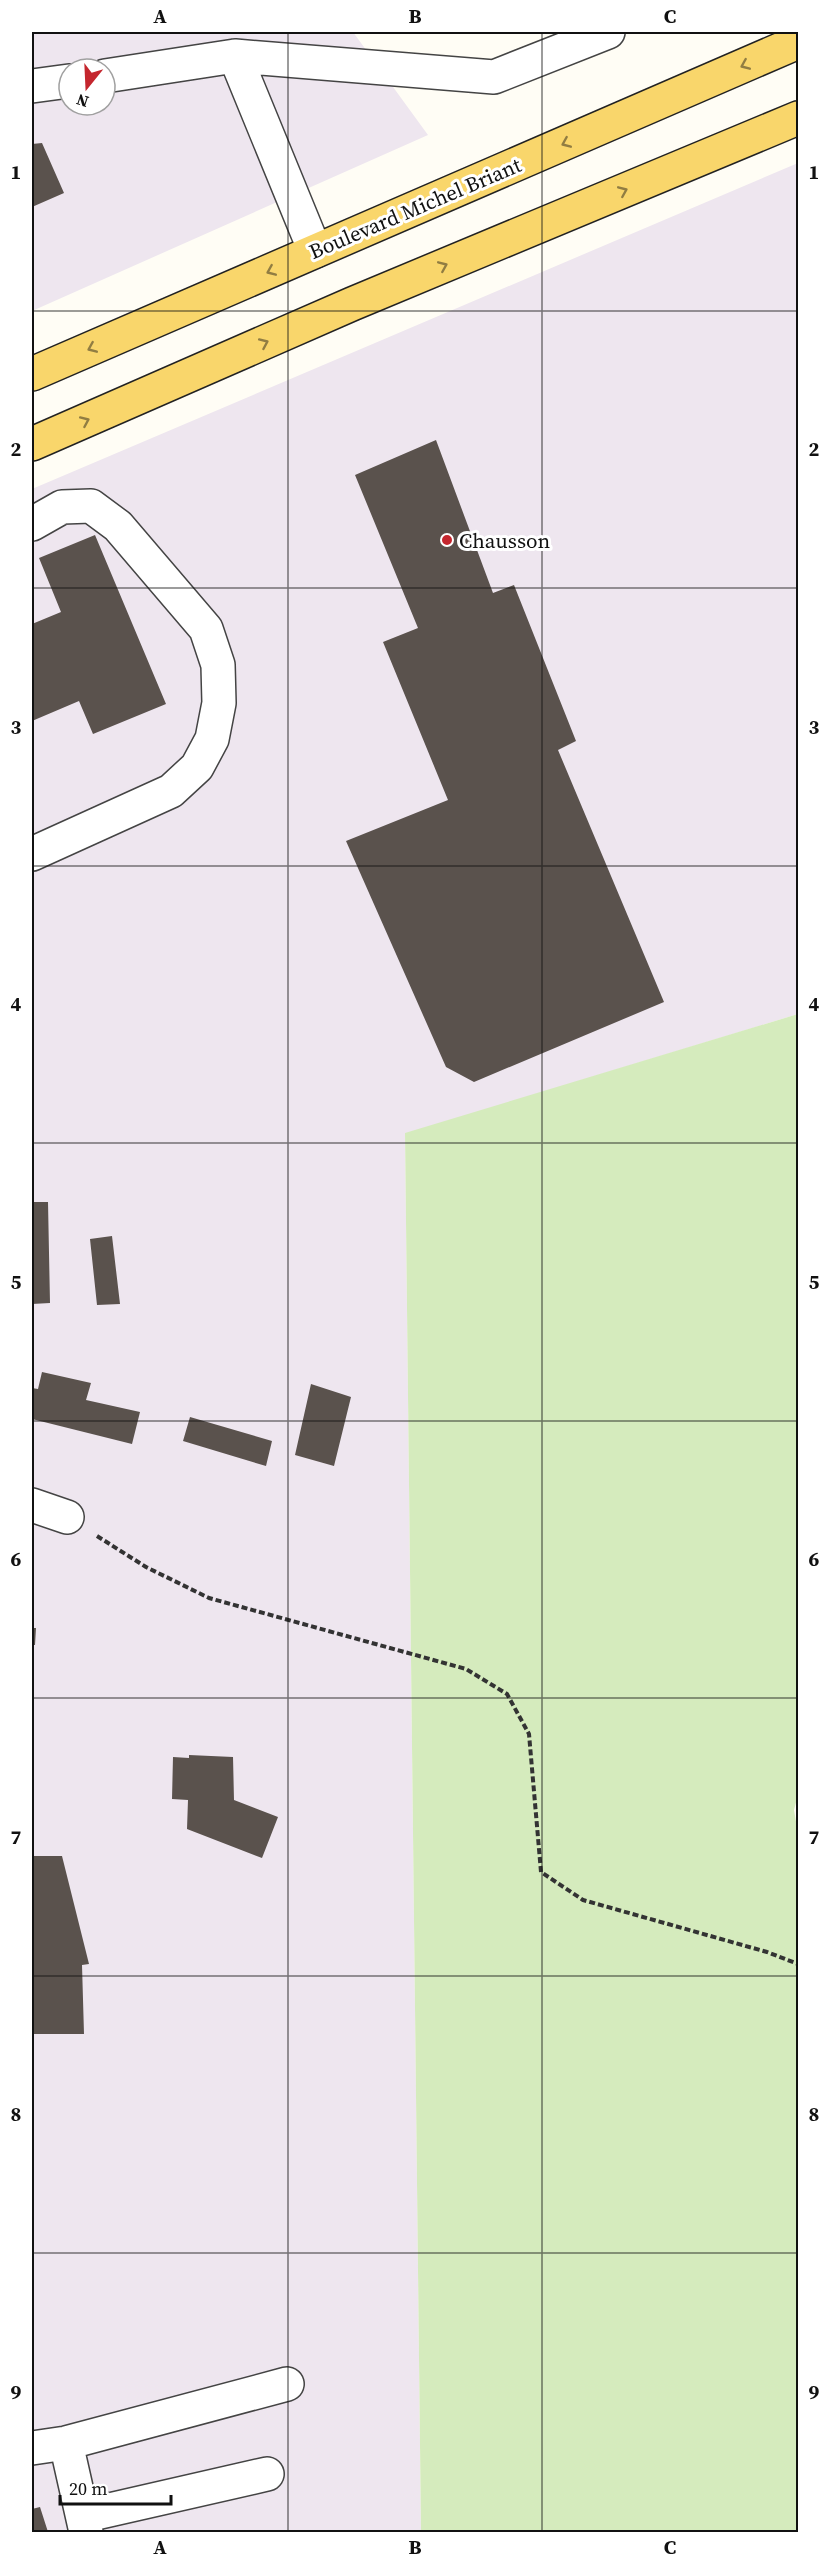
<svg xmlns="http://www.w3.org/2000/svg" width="830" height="2564" font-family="'Source Serif 4',serif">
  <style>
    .industrial { fill: #eee6ef; fill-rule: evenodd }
    .green { fill: #d5ebbd }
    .building { fill: #5a524d }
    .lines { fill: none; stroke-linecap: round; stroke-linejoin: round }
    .minor-casing { stroke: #444; stroke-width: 36 }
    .major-casing { stroke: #222; stroke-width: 36 }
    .path { stroke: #333; stroke-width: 4; stroke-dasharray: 6 3; stroke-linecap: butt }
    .minor { stroke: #fff; stroke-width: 33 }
    .major { stroke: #f9d66b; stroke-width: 33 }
    .oneway { stroke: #917d42 }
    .grid { fill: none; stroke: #111; stroke-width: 1.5; stroke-opacity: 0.55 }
    .poi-dot { fill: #c4262e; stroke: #fff; stroke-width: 2 }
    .labels { text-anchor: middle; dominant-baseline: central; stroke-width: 6; stroke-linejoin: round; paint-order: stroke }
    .street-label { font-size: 21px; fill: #111; stroke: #fff }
    .poi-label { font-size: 21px; fill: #111; stroke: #fff; text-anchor: start }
    .neatline { fill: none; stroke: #111; stroke-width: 2 }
    .grid-label { font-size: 20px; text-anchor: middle; font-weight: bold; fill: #111 }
  </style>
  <rect width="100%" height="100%" fill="#fffdf5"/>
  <path class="industrial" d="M32,32h321l75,103 -396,176zM69,69h36v36h-36z
    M798,163v851l-393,120 16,1398h-389v-2043z"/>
  <path class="green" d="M798,1014v781l-4,15 4,23v699h-377l-16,-1399z"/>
  <path class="building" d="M42,143l22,50 -32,14v-63z
    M436,440l57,153 21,-8 62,156 -18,9 106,252 -190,80 -28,-15 -100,-226 102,-41 -65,-158 35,-14 -63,-153z
    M95,535l71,169 -73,30 -14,-33 -47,20v-97l29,-12 -22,-54z
    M32,1202h16l2,101 -18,1z
    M112,1236l8,68 -23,1 -7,-66z
    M42,1372l49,11 -5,17 54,12 -8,32 -100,-25v-31l6,1z
    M311,1384l40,13 -17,69 -39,-11z
    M190,1417l82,24 -6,25 -83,-25z
    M32,1628h4l-1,17h-3z
    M189,1755l44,2 1,43 44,17 -16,41 -75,-29 1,-29 -16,-1 1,-42 16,1z
    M32,1856h30l27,108 -7,1 2,69h-52z
    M40,2507l8,25h-16v-23z"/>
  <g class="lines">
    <g class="minor-casing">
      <path id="minor" d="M235,56l80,195
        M105,76l130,-20 259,21 114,-45
        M32,86l37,-5
        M32,524l30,-17 29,-1 27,20 88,103 12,36 1,38 -7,36 -15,28 -26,24 -139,63
        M32,1505l35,12
        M66,2443l20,89
        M32,2448l34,-5 221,-59
        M83,2516l184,-42"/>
    </g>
    <g class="major-casing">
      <path id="major" d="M32,374l766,-332
        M32,444l320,-140 446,-186"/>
    </g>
    <path class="path" d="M97,1536l49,31 63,31 257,71 41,25 22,40 12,138 42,28 184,52 31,12"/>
    <use href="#minor" class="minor"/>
    <use href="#major" class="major"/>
  </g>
  <defs><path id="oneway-chevron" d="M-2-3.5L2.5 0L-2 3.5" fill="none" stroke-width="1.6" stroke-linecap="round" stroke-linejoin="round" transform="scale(1.5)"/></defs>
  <g class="oneway">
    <use href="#oneway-chevron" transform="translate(745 65) rotate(157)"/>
    <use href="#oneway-chevron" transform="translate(566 143) rotate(157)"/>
    <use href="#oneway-chevron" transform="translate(623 191) rotate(-23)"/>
    <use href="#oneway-chevron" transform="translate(443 266) rotate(-23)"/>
    <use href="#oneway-chevron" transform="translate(271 271) rotate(157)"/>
    <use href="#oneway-chevron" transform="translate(264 343) rotate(-24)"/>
    <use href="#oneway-chevron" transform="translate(92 348) rotate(157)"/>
    <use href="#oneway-chevron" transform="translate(85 421) rotate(-24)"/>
  </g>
  <path class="grid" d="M288,32v2500M542,32v2500M32,311h766M32,588h766M32,866h766M32,1143h766M32,1421h766M32,1698h766M32,1976h766M32,2253h766"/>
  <circle class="poi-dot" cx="447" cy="540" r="6"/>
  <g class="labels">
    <g class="street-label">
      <text transform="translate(415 208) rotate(-23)">Boulevard Michel Briant</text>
    </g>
    <g class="poi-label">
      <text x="459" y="540">Chausson</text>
    </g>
  </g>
  <rect width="830" height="2564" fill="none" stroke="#ffffff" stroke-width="66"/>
  <g transform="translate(87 87) rotate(198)"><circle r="28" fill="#ffffff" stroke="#a0a0a0" stroke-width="1.5"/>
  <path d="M0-4.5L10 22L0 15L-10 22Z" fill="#c4262e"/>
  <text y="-9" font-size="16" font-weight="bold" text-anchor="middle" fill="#111111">N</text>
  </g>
  <path d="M60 2495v9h111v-9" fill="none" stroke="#111111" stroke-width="3"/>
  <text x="69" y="2495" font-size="18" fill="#111111" stroke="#ffffff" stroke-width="4.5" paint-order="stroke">20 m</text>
  <rect x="33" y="33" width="764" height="2498" class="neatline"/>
  <g class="grid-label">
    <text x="160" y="23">A</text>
    <text x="415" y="23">B</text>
    <text x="670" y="23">C</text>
    <text x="16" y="179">1</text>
    <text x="814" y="179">1</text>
    <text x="16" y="456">2</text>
    <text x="814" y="456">2</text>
    <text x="16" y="734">3</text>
    <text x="814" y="734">3</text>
    <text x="16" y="1011">4</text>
    <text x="814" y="1011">4</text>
    <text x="16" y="1289">5</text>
    <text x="814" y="1289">5</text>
    <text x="16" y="1566">6</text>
    <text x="814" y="1566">6</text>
    <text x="16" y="1844">7</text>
    <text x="814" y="1844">7</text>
    <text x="16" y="2121">8</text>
    <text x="814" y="2121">8</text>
    <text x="16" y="2399">9</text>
    <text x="814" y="2399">9</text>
    <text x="160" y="2554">A</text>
    <text x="415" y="2554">B</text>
    <text x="670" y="2554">C</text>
  </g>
</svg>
